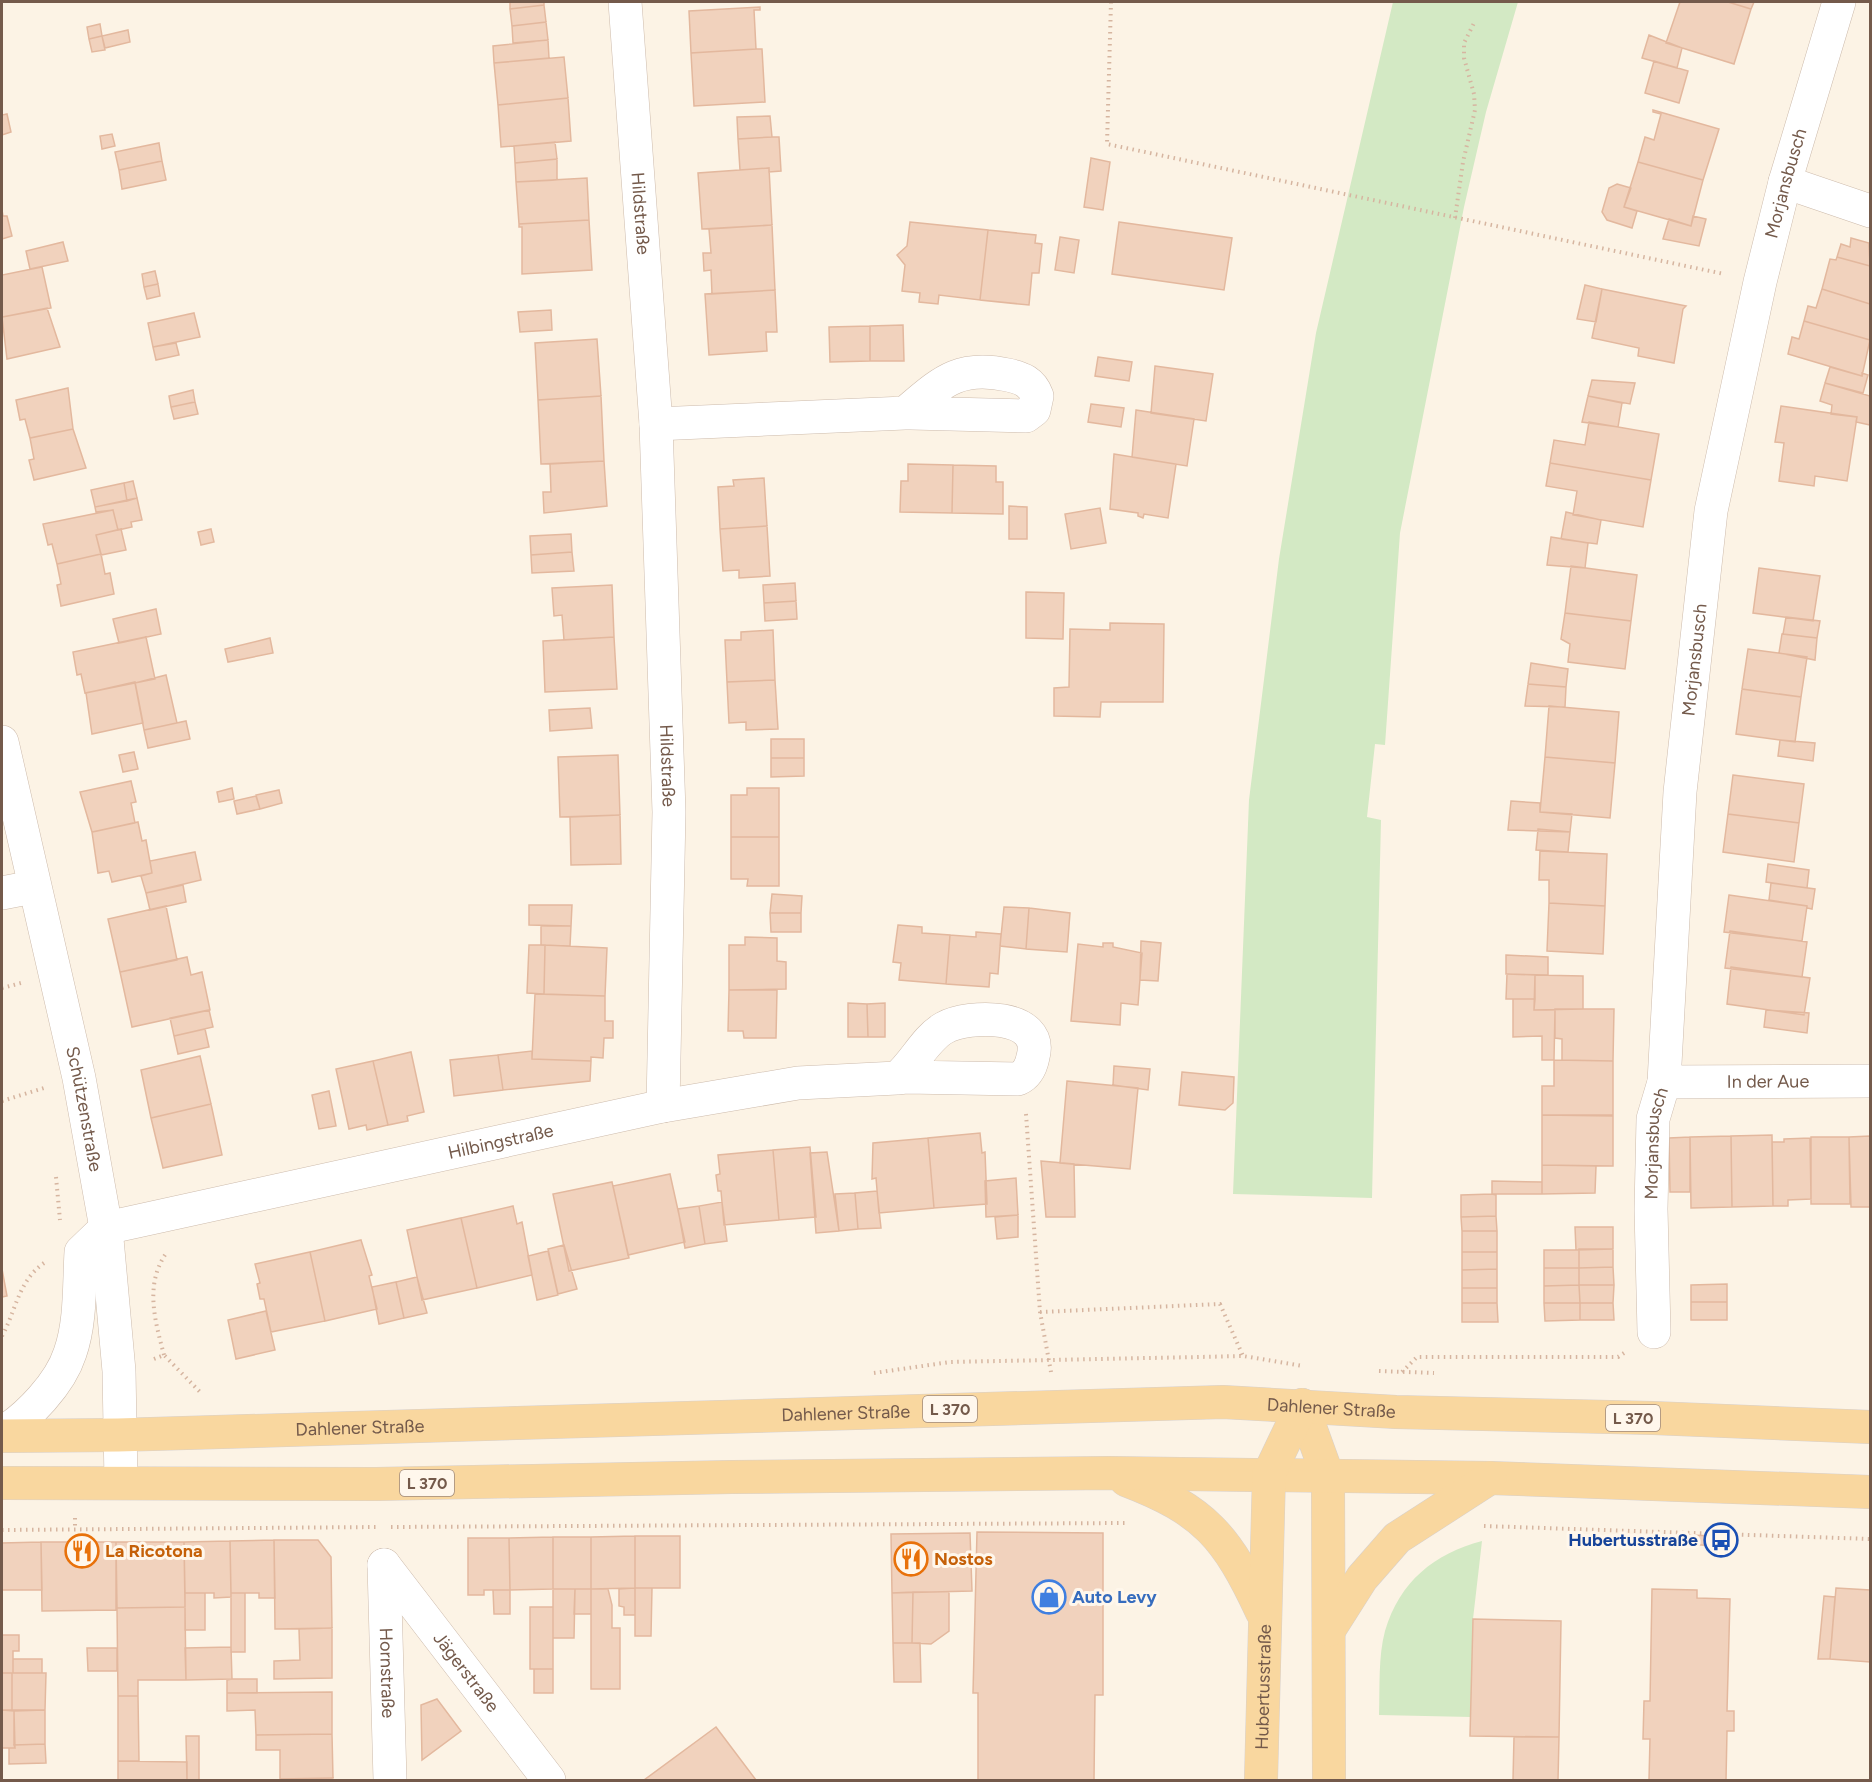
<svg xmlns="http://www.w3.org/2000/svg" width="1872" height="1782" font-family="Figtree,sans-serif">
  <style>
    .green { fill: #d3e9c4 }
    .building { fill: #f1d2bd; stroke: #e3b89e; stroke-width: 1.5 }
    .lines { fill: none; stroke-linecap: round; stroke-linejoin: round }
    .minor-casing { stroke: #cdbbac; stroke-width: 34 }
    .major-casing { stroke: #d8d1cd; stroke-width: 34 }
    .path { stroke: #d6b5a0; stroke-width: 4; stroke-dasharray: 1.5 4.5; stroke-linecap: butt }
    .minor { stroke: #fff; stroke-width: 33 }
    .major { stroke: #f9d79f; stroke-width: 33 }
    .labels { text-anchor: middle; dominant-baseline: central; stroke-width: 6; stroke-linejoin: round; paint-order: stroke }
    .shield { fill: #fff7ec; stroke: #9e897b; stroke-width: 1.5 }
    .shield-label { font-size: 16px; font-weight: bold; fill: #745a4b }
    .street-label { font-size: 18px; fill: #745a4b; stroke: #fff7ec }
    .transit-label { font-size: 18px; font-weight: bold; fill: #164399; stroke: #fff7ec; text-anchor: end }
    .food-label { font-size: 18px; font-weight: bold; fill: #c56008; stroke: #fff7ec; text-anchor: start }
    .shop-label { font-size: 18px; font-weight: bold; fill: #366cbe; stroke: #fff7ec; text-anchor: start }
  </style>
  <rect width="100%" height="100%" fill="#fcf3e5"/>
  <path class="green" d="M1393,2h125l-32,110 -22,95 -64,326 -15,212 -10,-1 -8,73 14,3 -9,378 -139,-4 16,-394 30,-241 37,-226z
    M1482,1541l-9,78 -2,98 -92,-2c1,-27 -1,-58 6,-84 15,-50 49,-77 97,-90z"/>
  <path class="building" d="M510,2h34v3l-34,4z
    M1680,2h48l23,7 -17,55 -68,-21z
    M1728,2h26l-3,7z
    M544,5l2,17 -34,4 -2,-17z
    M760,7v3h-6l2,39 -65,4 -2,-42z
    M546,22l2,18 -35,3 -1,-17z
    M100,24l2,12 -13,3 -2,-12z
    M128,30l2,12 -25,6 -3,-12z
    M1649,35l33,13 -5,20 -35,-10z
    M102,36l3,14 -13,2 -3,-13z
    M548,40l1,18 -55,5 -1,-17z
    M756,49h6l3,53 -71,4 -3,-53z
    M564,57l4,41 -70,7 -4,-42z
    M1654,61l34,10 -9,32 -34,-10z
    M568,98l3,43 -70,6 -3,-42z
    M1653,110l66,19 -16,51 -65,-18 7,-25 9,3 7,-26 -8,-2z
    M7,114l4,18 -9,3v-20z
    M770,116l2,21 -34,2 -1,-22z
    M112,134l3,12 -13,3 -2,-13z
    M772,137h7l2,34 -12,1v-4l-29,2 -2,-31z
    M555,142l2,17 -42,4 -1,-17z
    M159,143l3,18 -43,9 -4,-18z
    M1091,158l19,4 -7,48 -19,-3z
    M557,159v21l-41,2 -1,-19z
    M162,161l4,19 -44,9 -3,-19z
    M1638,162l65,18 -12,46 -67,-19z
    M769,168l3,57 -70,4 -4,-56z
    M587,178l2,42 -70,4 -3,-42z
    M1617,184l14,4 -7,19 13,4 -5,17 -25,-8 -5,-8 7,-24z
    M2,210l1,6h4l5,20 -10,3z
    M1693,216l13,3 -7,27 -36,-7 6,-20 22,7z
    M589,220l3,50 -70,4v-47h-3v-3z
    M910,222l78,8 -8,70 -41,-5 -1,9 -19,-2 1,-9 -18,-2 3,-26 -8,-10 10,-9z
    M1119,222l113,16 -8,52 -112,-16z
    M772,225l3,65 -63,4 -1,-24 -7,1 -1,-18h8l-2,-24z
    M988,230l48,5 -1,8 7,1 -3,29h-7l-3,32 -49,-5z
    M1060,237l19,3 -5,33 -19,-3z
    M1851,238l18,5 1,23 -33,-9 4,-13 9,3z
    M63,242l5,19 -38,8 -4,-18z
    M1837,257l33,9v38l-48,-15 8,-30 6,1z
    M42,267l9,41 -49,9v-42z
    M155,271l3,13 -14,3 -2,-13z
    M158,284l2,12 -13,3 -3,-12z
    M1585,285l17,4 -6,33 -19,-3z
    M1602,289l84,17 -3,3 -9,54 -36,-7 1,-8 -47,-10z
    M1822,289l48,15v36l-66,-19 4,-15 8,2z
    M775,290l2,42h-11l1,19 -58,4 -4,-61z
    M47,308l13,39 -53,12 -5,-42z
    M551,310l1,20 -32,2 -2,-20z
    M194,313l6,24 -47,10 -5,-24z
    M1804,321l66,19 -8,36 -74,-22 4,-17 7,2z
    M903,325l1,36h-34v-35z
    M870,326v35l-40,1 -1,-35z
    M597,339l4,57 -63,4 -3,-57z
    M176,343l3,12 -23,5 -3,-13z
    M1098,357l34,5 -3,19 -34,-5z
    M1155,366l58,8 -7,47 -55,-8z
    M1830,367l32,9v-3l6,2 -5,18 -38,-10z
    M1592,380l43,3 -5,21 -42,-8z
    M1825,383l45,13v29l-14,-3 1,-5 -26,-3 1,-9 -12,-4z
    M68,388l5,41 -43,9 -5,-19 -5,1 -4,-20z
    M193,390l2,12 -24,5 -2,-11z
    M601,396l3,65 -63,3 -3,-64z
    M1588,396l34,7 -4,24 -36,-5z
    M195,402l3,12 -24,5 -3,-12z
    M1091,404l33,4 -3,19 -33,-5z
    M1781,406l76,11 -10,64 -32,-5 -1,10 -35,-5 5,-38 -9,-1z
    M1136,410l58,9 -7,47 -55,-9z
    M1589,422l70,12 -8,46 -101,-17 4,-23 31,5z
    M73,429l13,39 -52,12 -5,-20 5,-1 -4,-21z
    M1114,454l62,10 -8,54 -24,-4 -1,4 -5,-2v-3l-28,-4z
    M604,461l3,45 -63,7 -1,-21h8l-1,-28z
    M1550,463l101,17 -8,47 -70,-12 4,-24 -31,-5z
    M908,464l45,1 -1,48 -52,-1 1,-31h7z
    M953,465l43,1v16h7v32l-51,-1z
    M764,478l3,48 -47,3 -2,-42 16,-1 -1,-6z
    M133,481l4,17 -10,3 -3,-18z
    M124,483l3,18 -32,6 -4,-17z
    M137,498l5,22 -11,2 1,5 -14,3 -5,-20 -17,2 -1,-5z
    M1009,506l18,1v32h-18z
    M1100,508l6,35 -35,6 -6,-35z
    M113,510l5,20 -22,5 5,19 -44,10 -5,-20 -4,1 -5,-21z
    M1566,512l35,8 -4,24 -36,-5z
    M767,526l3,50 -31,2v-8l-16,1 -3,-42z
    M121,529l5,21 -25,5 -5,-20z
    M211,529l3,13 -13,3 -3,-13z
    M571,534l1,18 -41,3 -1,-19z
    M1551,537l37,6 -3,25 -38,-3z
    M572,552l2,19 -42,2 -1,-18z
    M101,554l4,20 5,-1 4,21 -53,12 -4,-21 4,-1 -4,-20z
    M1571,566l66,9 -6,46 -66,-8z
    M1759,568l61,8 -7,45 -60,-8z
    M795,583l1,18 -32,2 -1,-18z
    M612,585l2,52 -50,3 -2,-25 -8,1 -2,-28z
    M1026,592l38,1 -1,46 -37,-1z
    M796,601l1,18 -32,2 -1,-18z
    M156,609l5,25 -42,9 -6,-24z
    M1565,613l66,8 -6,48 -57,-7 2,-18 -9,-5z
    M1786,617l34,4 -3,17 -34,-4z
    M1110,623l54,1 -1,78h-62l-1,15 -46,-1v-28l15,-1 1,-58 40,1z
    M773,630l2,50 -48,2 -2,-42h16v-8z
    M1782,634l35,4 -2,22 -36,-7z
    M146,637l9,42 -70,14 -4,-19 -4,1 -4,-23z
    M614,637l3,52 -72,3 -2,-51z
    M270,638l3,15 -45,9 -3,-13z
    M1748,649l59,8 -6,40 -59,-8z
    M1531,663l37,6 -2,18 -38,-3z
    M166,675l11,48 -33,7 -9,-47z
    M775,680l3,49 -32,1v-8l-17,1 -2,-41z
    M135,682l8,41 -51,11 -6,-41z
    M1528,684l38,3 -1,20 -40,-1z
    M1742,689l59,8 -6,45 -59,-8z
    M1549,706l70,6 -4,51 -70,-6z
    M590,708l2,20 -42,3 -1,-21z
    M186,721l4,18 -42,9 -4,-18z
    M771,739h33v19h-33z
    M1780,740l35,3 -2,18 -35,-5z
    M134,752l4,17 -15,3 -4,-17z
    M618,755l2,60 -60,2 -2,-60z
    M1545,757l70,6 -5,55 -70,-6z
    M771,758h33v18l-33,1z
    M1733,775l71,9 -5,39 -71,-9z
    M131,781l5,21 -5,1 4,20 -43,9 -12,-40z
    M232,788l2,11 -15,3 -2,-10z
    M747,788h32v49h-48v-42h16z
    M279,790l3,13 -22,6 -4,-14z
    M256,796l4,13 -23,5 -3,-13z
    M1511,801l29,2v9l32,2 -2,18 -62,-2z
    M1728,814l71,9 -5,39 -71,-10z
    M620,815l1,49 -50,1 -1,-48z
    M138,822l4,19 4,-1 6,33 -40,9 -3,-11 -11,2 -6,-41z
    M1538,829l32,3 -2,20 -32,-2z
    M731,837h48v49h-32l1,-7h-17z
    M1540,851l67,3 -2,52 -56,-3v-23h-10z
    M195,852l6,28 -55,13 -5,-17 11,-3 -2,-12z
    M1768,864l41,6 -2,18 -41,-6z
    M1771,883l44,6 -3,20 -5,-1v-2l-38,-6z
    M183,885l3,17 -36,8 -4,-17z
    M772,894l30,2 -1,17h-31z
    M1729,895l78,11 -5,35 -78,-9z
    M1549,903l56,3 -2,48 -56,-3z
    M529,905h43l-1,21 -42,-1z
    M166,906l11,54 -57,12 -12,-53z
    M1004,907l25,1 -3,41 -26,-3z
    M1029,908l41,5 -3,39 -41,-3z
    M770,913h31v19h-30z
    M898,925l24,2v6l28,2 -4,49 -47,-4 2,-17 -8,-1z
    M541,926h30l-1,20 -29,-1z
    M1730,931l77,11 -5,35 -77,-9z
    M976,932l25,2 -3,40 -8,-1 -1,14 -43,-3 4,-49 26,2z
    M745,937l32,1v23l9,1v27l-57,1v-45h16z
    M1141,941l20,2 -3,38 -18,-1z
    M1103,943h10v4l29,6 -4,52 -17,-2 -1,22 -49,-4 7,-77 25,3z
    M529,945h16l-1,49 -17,-1z
    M545,945l62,3 -2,48 -61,-2z
    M1506,955l42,2v18l-42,-1z
    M187,957l4,18 11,-3 8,38 -78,17 -12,-55z
    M1731,967l79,11 -6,37 -77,-11z
    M1507,974l28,1v24h-29z
    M1535,975l48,1v33l-49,1z
    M729,990h48l-1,48h-32l-1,-7h-15z
    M535,994l70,2v25h8v17h-9l-1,20 -12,-1v4l-59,-2z
    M1513,999h22l-1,11h21l-1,50h-12v-24l-29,1z
    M848,1003l19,1 1,33h-20z
    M885,1003v34h-17l-1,-33z
    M1555,1009h59l-1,52 -51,-1v-21l-7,-1z
    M209,1010l4,17 -39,9 -4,-18z
    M1766,1010l43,3 -2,20 -43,-6z
    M205,1029l4,18 -31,7 -4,-18z
    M532,1051v8l59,2 -1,20 -87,9 -5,-35z
    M411,1052l13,60 -17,4 1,5 -20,4 -15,-64z
    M498,1055l5,35 -49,6 -4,-36z
    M200,1056l11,48 -60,14 -10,-48z
    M1554,1060l59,1v54h-71v-29h12z
    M373,1061l15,64 -21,5 -1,-5 -17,4 -13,-60z
    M1114,1066l36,3 -2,21 -35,-5z
    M1182,1072l52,5 -1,26 -8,7 -46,-5z
    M1067,1081l71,7 -8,81 -70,-6z
    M329,1091l7,35 -17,3 -7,-34z
    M211,1104l11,51 -59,13 -12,-50z
    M1542,1115l71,1v50l-71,-1z
    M980,1133l2,20 3,-1 2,52 -53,4 -6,-70z
    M1772,1135l1,71 -41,1 -1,-71z
    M1731,1136l1,71 -41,1 -1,-71z
    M1870,1136v71h-19l-2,-70z
    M1690,1137v55h-20l-1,-54z
    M1811,1137h38l1,67h-39z
    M928,1138l6,70 -55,5 -3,-35 -4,1 1,-36z
    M1810,1138l1,61 -23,1v6h-15l-1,-64h12v-3z
    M810,1147l6,70 -37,3 -6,-70z
    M773,1150l6,70 -55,5 -3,-34h-3l-2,-16 4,-1 -2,-19z
    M827,1152l12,79 -23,2 -6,-80z
    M1041,1161l33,3 1,53h-29z
    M1542,1165l54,1 -1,27 -53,1z
    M670,1174l15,68 -57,13 -15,-69z
    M1016,1178l2,37 -32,2 -1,-36z
    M1492,1181l50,1v12h-50z
    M612,1182l17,76 -60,13 -16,-77z
    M877,1191l4,37 -23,1 -3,-36z
    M855,1193l3,36 -19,2 -4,-37z
    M1492,1194l4,1v21l-35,1v-22z
    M722,1202l5,39 -22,3 -6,-38z
    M513,1206l4,18 5,-2 10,53 -55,13 -16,-70z
    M699,1206l6,38 -20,4 -7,-39z
    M1018,1215v22l-21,2 -2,-22z
    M1496,1216l1,15h-35l-1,-14z
    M461,1218l16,70 -55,12 -15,-70z
    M1575,1227h38v22l-37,1z
    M1462,1231h35v21h-35z
    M361,1240l11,35 -3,1 8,33 -52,12 -15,-69z
    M564,1245l13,44 -19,5 -10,-45z
    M1579,1249h34v18l-34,1z
    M1544,1250h35v18h-35z
    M548,1251l10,44 -21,5 -9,-44z
    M310,1252l15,69 -54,11 -7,-33h-4l-3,-15 3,-1 -5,-19z
    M1462,1252h35v17l-35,1z
    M1613,1267l1,18h-35v-17z
    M1544,1268h35v17l-35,1z
    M2,1269l5,27 -5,1z
    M1497,1269v19h-35v-18z
    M417,1277l10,36 -23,5 -8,-36z
    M396,1282l8,36 -25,6 -7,-37z
    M1727,1284v18h-36v-17z
    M1579,1285h35l-1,18h-33z
    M1579,1285l1,18h-36v-17z
    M1462,1288h35v15h-35z
    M1691,1302h36v18h-36z
    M1462,1303h35l1,19h-36z
    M1544,1303h36v17l-35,1z
    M1580,1303h33l1,17h-34z
    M266,1311l9,39 -39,9 -8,-39z
    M977,1532l126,1v162h-8l-1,85h-116v-87h-5z
    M970,1533l2,58 -80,2 -1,-59z
    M1688,1535l28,1 -1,10 -27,-2z
    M635,1536h45v52h-45z
    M635,1536v52l-44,1v-52z
    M553,1537v52l-43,1 -1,-52z
    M553,1537h38v52h-38z
    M468,1538h41l1,52h-26v5h-16z
    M274,1540h44l13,17 1,71 -57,1z
    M274,1540l1,58h-16v-5h-28l-1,-52z
    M230,1541l1,56 -17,1v-5h-29l-1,-51z
    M41,1542l1,48h-40v-47z
    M41,1542h75v68l-74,1z
    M116,1542h68l1,65 -68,1z
    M635,1588h17l-1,48h-16z
    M635,1588v27h-11v-8l-5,-1v-17z
    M1836,1588l34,2v72l-40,-3z
    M553,1589h22l-1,49h-21z
    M575,1589h16v25h-17z
    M591,1589h17l4,16v23h8v61h-29z
    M1652,1589l45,1v8l33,1 -3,112h7v20h-7l-1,49h-77l1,-41h-7l1,-38h6z
    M493,1590h17v24h-16z
    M913,1592l-1,51h-19l-1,-50z
    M913,1592h36v39l-18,13 -19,-1z
    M185,1593h20v37h-20z
    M231,1593h14v59h-14z
    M1824,1596l11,1 -5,62h-12z
    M185,1607l1,73h-48v16h-20l-1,-88z
    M530,1607h23v62h-23z
    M1473,1619l88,2 -2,116 -89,-1z
    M332,1628v50l-58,1v-18l26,-1 -1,-31z
    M2,1635h17v16h-6v22h-11z
    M893,1643h27l1,39h-27z
    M231,1647l1,32 -46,1 -1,-32z
    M87,1648h30v23h-29z
    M13,1659h29v14h-29z
    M534,1669h19v24h-19z
    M2,1673h10v37h-10z
    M12,1673h34l-1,37h-33z
    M232,1679h25v14h-30v-13z
    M332,1692v42l-76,1 -1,-25 -28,1v-18z
    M118,1696h20l1,65h-21z
    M437,1699l24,32 -39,29 -1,-55z
    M2,1710l12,1 1,37h-13z
    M45,1710v34l-31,1v-34z
    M716,1727l40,53h-112z
    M332,1734l1,44 -53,1v-29h-24v-15z
    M186,1736h13v44h-12z
    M1514,1737h45l-1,43h-45z
    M45,1744l1,19 -37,1v-16h6l-1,-3z
    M118,1761l69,1v18h-69z
    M333,1778v2h-53v-1z"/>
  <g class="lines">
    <g class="minor-casing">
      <g id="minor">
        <path id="s1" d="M625,2l31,422 13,388 -6,294"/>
        <path d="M1785,182l85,29"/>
        <path d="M656,424l249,-11h6l115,3 8,-6 3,-14c-5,-14 -15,-18 -29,-21 -50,-11 -67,8 -103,38"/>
        <path id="s2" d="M2,742l77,336 27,150 13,143 2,111"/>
        <path d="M2,893l31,-6"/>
        <path id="s3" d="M1664,1082l206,-1"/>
        <path id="s4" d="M106,1228l557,-122 135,-23 99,-5 9,-1 112,2c9,-4 13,-12 15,-22 12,-44 -64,-43 -89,-29 -19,11 -30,36 -47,50"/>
        <path id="s5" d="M1654,1332l-3,-123 2,-90 11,-37 16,-290 31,-281 49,-229 25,-100 54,-180"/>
        <path d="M2,1433c26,-16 58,-49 68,-80 11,-31 9,-69 11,-101l25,-24"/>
        <path id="s6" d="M384,1565l165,215"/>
        <path id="s7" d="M384,1565l6,215"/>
      </g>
    </g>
    <g class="major-casing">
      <g id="major">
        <path d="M1302,1405l26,72 1,303"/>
        <path id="s8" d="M2,1436l116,-1 1105,-33 173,10 257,6 217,9"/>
        <path d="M1126,1480c79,30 101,57 136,132"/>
        <path d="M2,1483l374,1 356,-7 377,-4 381,5 380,14"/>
        <path d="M1329,1630l33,-52 35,-40 93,-60"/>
        <path id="s9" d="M1261,1780l8,-306 33,-69"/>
      </g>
    </g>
    <path class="path" d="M1111,2l-4,142 617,130
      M1455,218l8,-56 12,-52 -1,-16 -10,-36v-15l11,-22
      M2,988l19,-5
      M2,1101l42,-13
      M1026,1114l14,198 11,60
      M56,1177l4,43
      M1040,1312l180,-8 23,52
      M2,1336c14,-25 16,-55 42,-73
      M164,1355c-9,-34 -20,-71 3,-103
      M154,1359l10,-4 38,39
      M1379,1371l55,2
      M1402,1372l15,-15h201l6,-4
      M874,1373l76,-11 249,-5 44,-1 60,10
      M75,1518v12
      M1484,1526l386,13
      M391,1527l737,-4
      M2,1530l376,-3"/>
    <use href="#minor" class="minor"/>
    <use href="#major" class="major"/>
  </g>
  <defs>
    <g id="bus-ring" transform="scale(1.725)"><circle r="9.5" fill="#fff7ec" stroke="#1a4fb4" stroke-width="1.5"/><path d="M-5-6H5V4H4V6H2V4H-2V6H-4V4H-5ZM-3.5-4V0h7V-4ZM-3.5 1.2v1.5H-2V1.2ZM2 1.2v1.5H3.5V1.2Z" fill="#1a4fb4"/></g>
    <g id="restaurant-ring" transform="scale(1.725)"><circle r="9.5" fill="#fff7ec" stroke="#e8710a" stroke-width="1.5"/><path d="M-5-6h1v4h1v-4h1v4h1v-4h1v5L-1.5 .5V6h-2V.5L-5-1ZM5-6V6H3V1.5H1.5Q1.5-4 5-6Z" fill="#e8710a"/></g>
    <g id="shop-ring" transform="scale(1.725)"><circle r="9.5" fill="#fff7ec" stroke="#3f7fe0" stroke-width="1.5"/><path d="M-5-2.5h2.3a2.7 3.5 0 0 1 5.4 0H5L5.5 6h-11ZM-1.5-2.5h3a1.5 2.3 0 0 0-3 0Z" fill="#3f7fe0"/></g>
  </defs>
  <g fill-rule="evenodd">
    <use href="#bus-ring" x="1721" y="1540"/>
    <use href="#restaurant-ring" x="82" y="1551"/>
    <use href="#restaurant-ring" x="911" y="1559"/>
    <use href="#shop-ring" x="1049" y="1597"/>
  </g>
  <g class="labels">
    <g class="shield">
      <rect x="923" y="1396" width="54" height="26" rx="4.5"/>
      <rect x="1606" y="1405" width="54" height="26" rx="4.5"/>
      <rect x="400" y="1470" width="54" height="26" rx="4.5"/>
    </g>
    <g class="shield-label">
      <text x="950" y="1409">L 370</text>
      <text x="1633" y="1418">L 370</text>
      <text x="427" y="1483">L 370</text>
    </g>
    <g class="street-label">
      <text stroke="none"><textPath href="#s5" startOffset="1161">Morjansbusch</textPath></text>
      <text stroke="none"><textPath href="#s1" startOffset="212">Hildstraße</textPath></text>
      <text stroke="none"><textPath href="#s5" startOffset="675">Morjansbusch</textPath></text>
      <text stroke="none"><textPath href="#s1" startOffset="765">Hildstraße</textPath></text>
      <text stroke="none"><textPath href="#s3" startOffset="104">In der Aue</textPath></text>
      <text stroke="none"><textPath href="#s2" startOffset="376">Schützenstraße</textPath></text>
      <text stroke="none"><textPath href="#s4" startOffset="404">Hilbingstraße</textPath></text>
      <text stroke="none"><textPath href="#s5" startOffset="189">Morjansbusch</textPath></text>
      <text stroke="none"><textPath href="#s8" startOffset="1330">Dahlener Straße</textPath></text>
      <text stroke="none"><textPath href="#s8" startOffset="844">Dahlener Straße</textPath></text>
      <text stroke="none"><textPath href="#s8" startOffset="358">Dahlener Straße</textPath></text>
      <text stroke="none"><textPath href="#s7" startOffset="108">Hornstraße</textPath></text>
      <text stroke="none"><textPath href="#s6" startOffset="135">Jägerstraße</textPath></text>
      <text stroke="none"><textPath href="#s9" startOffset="93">Hubertusstraße</textPath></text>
    </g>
    <g class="transit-label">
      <text x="1698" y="1540">Hubertusstraße</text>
    </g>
    <g class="food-label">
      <text x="105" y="1551">La Ricotona</text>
      <text x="934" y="1559">Nostos</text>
    </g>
    <g class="shop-label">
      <text x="1072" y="1597">Auto Levy</text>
    </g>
  </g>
  <rect width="1872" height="1782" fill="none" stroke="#745a4b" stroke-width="6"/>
</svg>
